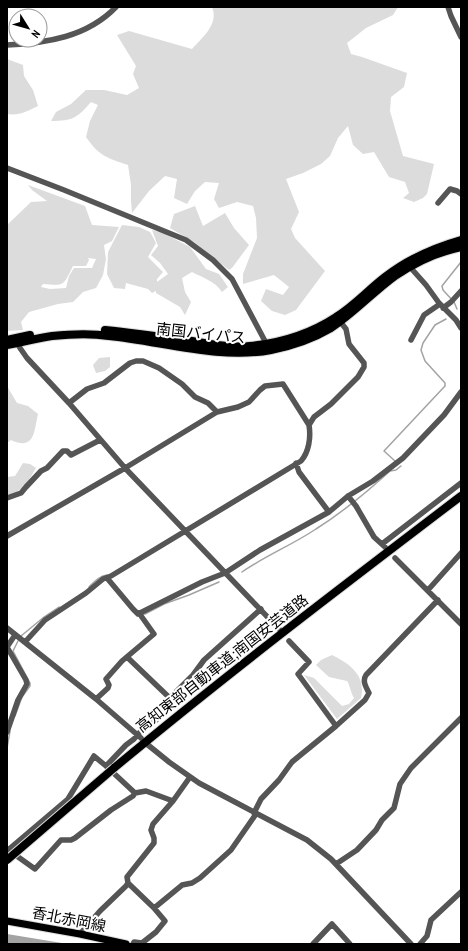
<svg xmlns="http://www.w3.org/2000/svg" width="468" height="951" font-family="'PT Sans Narrow','Noto Sans JP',sans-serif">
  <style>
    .green { fill: #dcdcdc; fill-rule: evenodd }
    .water { fill: #a3a3a3 }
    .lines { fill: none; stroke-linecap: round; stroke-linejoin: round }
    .stream { stroke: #a3a3a3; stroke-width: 1.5 }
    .major-casing { stroke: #dbdbdb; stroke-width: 9 }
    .highway-casing { stroke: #dbdbdb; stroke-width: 10 }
    .minor { stroke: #555; stroke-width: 5.5 }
    .major { stroke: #000; stroke-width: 7 }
    .highway { stroke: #000; stroke-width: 8 }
    .highway-bridge-casing { stroke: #dbdbdb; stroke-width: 10; stroke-linecap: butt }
    .highway-bridge { stroke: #000; stroke-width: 8 }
    .labels { text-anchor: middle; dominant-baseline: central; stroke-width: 4; stroke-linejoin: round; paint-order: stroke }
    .street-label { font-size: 15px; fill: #000; stroke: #fff }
  </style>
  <rect width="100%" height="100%" fill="#fff"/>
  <path class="green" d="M212,7h186l-5,8 -27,13 -19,15 4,11 11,3 45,16 -3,14 -13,10 -1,14 13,45 31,8 -7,30 -4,4 -9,4 -11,-4 6,-5 -4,-11 -16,-5 -15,-25 -11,2 -10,-9 -5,-19 -10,12 -8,18 -9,8 -18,9 -17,6 13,33 -8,17 4,9 30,33 -29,39 -11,5 -13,-4 -11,-10 5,-12 17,6 6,-8 -15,-12 -31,9v-10l14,-36 -1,-20 -3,-12 -16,-4 -18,6 -5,-9 5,-16 -14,-1 -10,9 -8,13 -13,-6 3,-19 -12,-3 -16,15 -17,22 -1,-12v-16l-3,-20c-21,-7 -29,-9 -42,-28l4,-16 8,-16 -7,-3c-14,16 -18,19 -40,19l5,-9 15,-8 15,-14h18l23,5 12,-7 -6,-14 3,-8 -19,-31 12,-4 63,18c11,-12 27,-25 20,-42z
    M7,59l16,6 1,11 9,14 5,16c-10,5 -19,10 -31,8z
    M28,185l57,21 7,19 27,2 -7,14 -8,4 2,14 -3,16 -7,13 -13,4 -10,10 -15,2 -29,8 -8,10 2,8 -16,1v-106l24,-23 16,-1 -15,-11zM88,258l8,1 -4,9h-18l-5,8 -3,12 -16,1 -9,-2 2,-3c22,2 20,2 30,-18h13l3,-6z
    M195,206l8,20 22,-13 9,15 15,17 -17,23 -3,2 -35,-28 -24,-14 4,-14z
    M122,225l17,2 11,5 6,11 -8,14 15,15 -6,7v3l11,-8 -8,-11 -9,-8 7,-9 -6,-16 11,3 27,14 16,22 13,5 9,13 -6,5c-7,-11 -19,-14 -30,-20l-10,6 3,14 6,10 -6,13 -5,-8 -24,-14v-2l-4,2 -4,-4 -22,-6 -1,6 -11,-1 -7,-14 1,-22z
    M110,357v10l-5,4 -9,2 -3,-8 6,-7z
    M7,386l10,17 11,3 10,8c-4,17 -3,37 -27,26l-4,3z
    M23,463l7,1 6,4c-9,15 -12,22 -29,28v-19l8,-1z
    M332,655c18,9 34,20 29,43l-24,21 -33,-44 10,3 28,28 7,-2 5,-6c-3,-5 -5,-15 -7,-17l-18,-4 -13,-12 5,-5z"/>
  <path class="water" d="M7,934l61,10h-61z"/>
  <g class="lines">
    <path class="stream" d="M457,309l-3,-7 -11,-12 -1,-4 19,-24
      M395,461l-11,-10 61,-65v-3l-20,-22 -4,-11 2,-7 12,-18 11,-6
      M242,572c23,-16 50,-27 74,-43 27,-17 51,-37 74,-58l6,-1 5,-4
      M89,587c5,-5 10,-11 18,-12
      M142,614h3l19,-10 25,-9 30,-13
      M21,636l23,-19 15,-10
      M15,716l7,-19 8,-11v-3l-17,-32 5,-10
      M7,748l3,-17"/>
    <g class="major-casing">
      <path id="major" d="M7,921l73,13 46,10"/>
    </g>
    <g class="highway-casing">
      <path id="highway" d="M105,330c29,3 58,7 87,11 19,3 39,7 58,5 30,-3 60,-12 86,-29 18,-11 32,-27 49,-40 23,-18 48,-29 76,-37
        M7,340l23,-5
        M7,345c15,-2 29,-7 45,-9 19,-2 38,-3 57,0 52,5 110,24 162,14 20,-4 43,-12 60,-22 23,-15 42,-36 64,-52 19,-13 43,-24 66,-29
        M114,768c113,-94 230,-183 347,-272"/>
    </g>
    <path class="minor" d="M448,7l3,9 10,21
      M7,45c40,-2 80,-8 109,-38
      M7,168l57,22 122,50 27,20 19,19 34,64
      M438,203l12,-14 7,2 4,3
      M410,267l16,18 13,18 17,17 5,8
      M443,308l8,-6 10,-11
      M16,340l4,8 7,10 42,45 56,65 154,161
      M411,340l13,-25 16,-11
      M69,403l18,-14 17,-6 26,-20 6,-2h7l16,7 23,16 13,13 13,6 9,9
      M309,425l5,-8 17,-13 27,-27 6,-10v-4l-15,-19 -3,-15 -8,-10
      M296,463l3,9 30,40
      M348,496l8,10 18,31 11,10
      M7,498l14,-5 5,-6 15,-16 6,-3 16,-17h4l4,4 29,-15
      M7,536l118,-68 92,-56 21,-5 11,-5 11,-12 5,-4 18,-2 26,41c2,12 0,27 -8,36l-190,115 -8,3 -17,14 -41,27 -20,22
      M382,544l79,-61
      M395,558l66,66
      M107,578l26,31 5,5 64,-32 23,-9 35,-23 69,-38 19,-16 25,-15 30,-23 41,-43 17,-23
      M428,590l33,-37
      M7,628l89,71 45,39
      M289,641l20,21 -11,12 38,52
      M7,647l8,-12
      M170,698l23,-23 11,-15 57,-51
      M96,699l12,-11 1,-3 -3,-6 16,-18 32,-27 -15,-21
      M7,732l11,-32 9,-16 -1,-4 -19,-33
      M148,745l21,17 30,21 108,57 24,19 80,85
      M106,766l20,-21 8,-6 12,-14 8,-3 21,-19 -48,-46
      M254,813l7,-14 18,-19 13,-18 44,-36 29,-26 4,-7c-3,-6 -7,-12 -3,-18l72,-75
      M7,849l28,20 26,-29h10l4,-2 36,-28 22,-14 2,-3 11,-2 27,10
      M8,850l60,-51 26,-43 12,10 29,27
      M336,864l21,-14 19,-20 6,-10 12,-12 6,-24 11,-16 50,-50
      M128,883l26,25 11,13 -9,11 -14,11 -8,-1 -1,2
      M154,908l28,-23 10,-2 8,-5 31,-28 25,-36
      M80,934l20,-23 26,-25 2,-3 -1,-6 27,-34v-5l-3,-8 2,-6 20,-23 17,-24
      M313,944l19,-20 18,20
      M420,944l7,-8 4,-16 30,-28"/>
    <use href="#major" class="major"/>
    <use href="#highway" class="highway"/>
    <g class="highway-bridge-casing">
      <path id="highway-bridge" d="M7,860l107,-92"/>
    </g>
    <use href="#highway-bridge" class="highway-bridge"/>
  </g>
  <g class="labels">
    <g class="street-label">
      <text transform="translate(201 333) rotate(6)">南国バイパス</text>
      <text transform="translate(222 663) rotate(-38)">高知東部自動車道;南国安芸道路</text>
      <text transform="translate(69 919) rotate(11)">香北赤岡線</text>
    </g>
  </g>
  <rect width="468" height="951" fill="none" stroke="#000000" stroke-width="16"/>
  <g transform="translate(28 28) rotate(127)"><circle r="19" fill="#ffffff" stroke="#999999"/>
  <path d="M0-3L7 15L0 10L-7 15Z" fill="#000000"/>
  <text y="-6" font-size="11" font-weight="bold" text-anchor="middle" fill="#000000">N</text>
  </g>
</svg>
